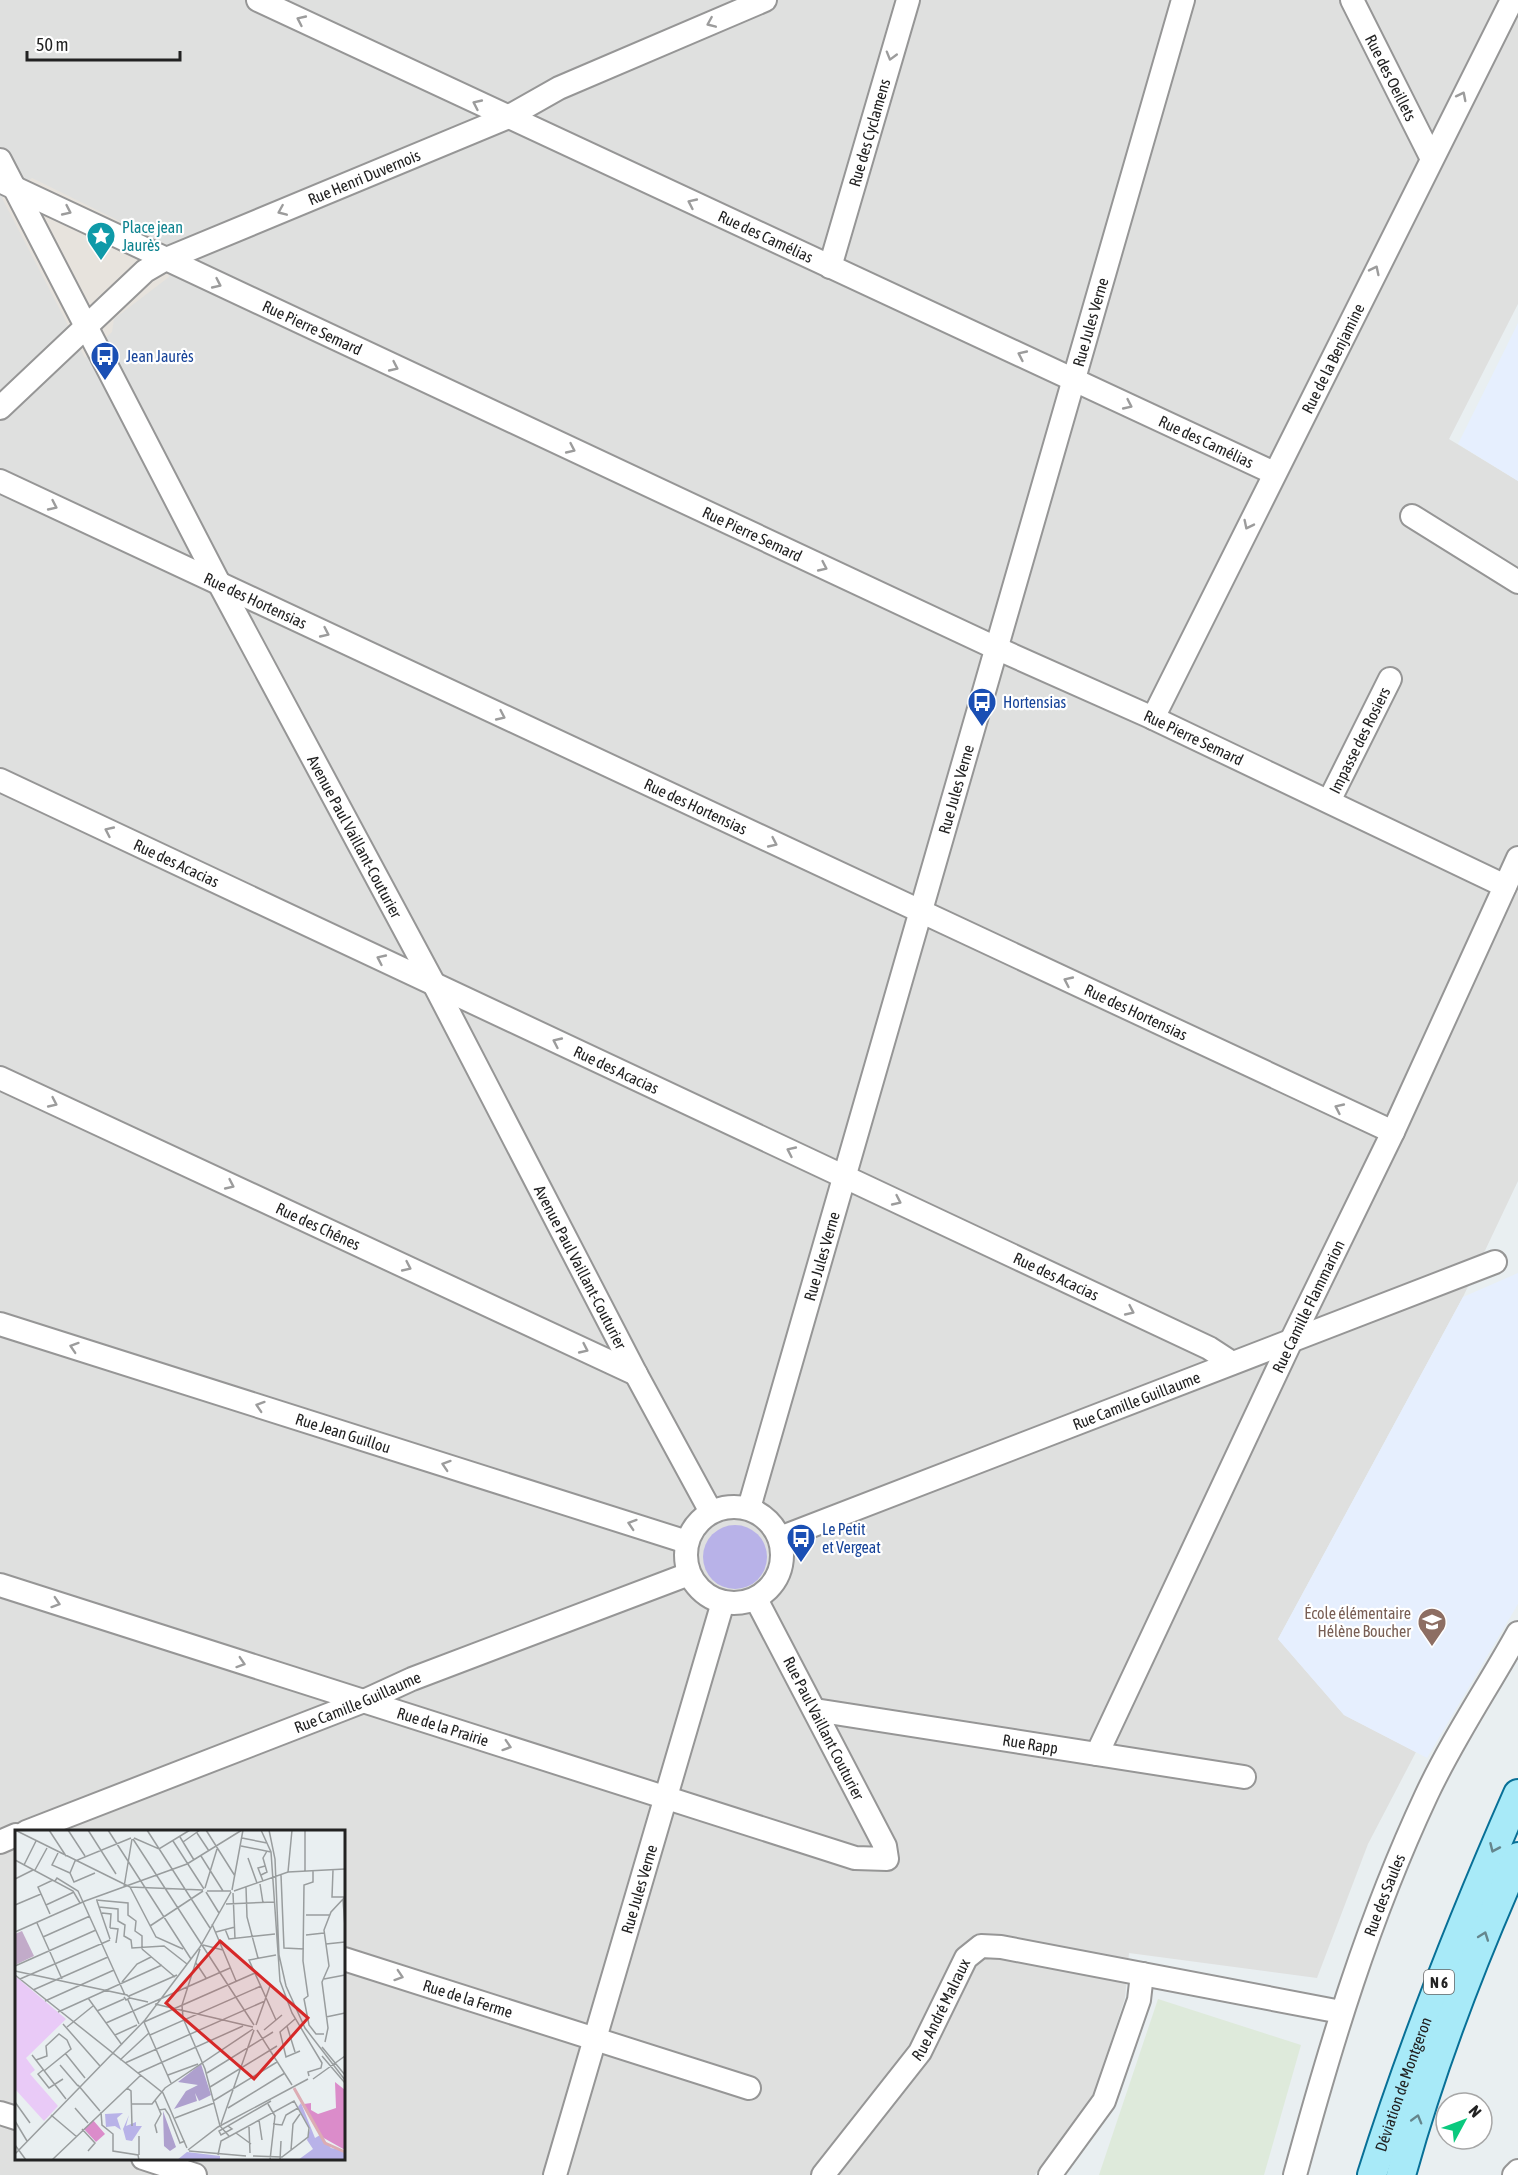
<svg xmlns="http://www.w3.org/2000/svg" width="1518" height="2175" font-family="'Asap Condensed',sans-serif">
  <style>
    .residential { fill: #dfe0df; fill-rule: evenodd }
    .industrial { fill: #deeadb }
    .education { fill: #e6effe }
    .grass { fill: #b8b2e8 }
    .plaza { fill: #e7e3dd }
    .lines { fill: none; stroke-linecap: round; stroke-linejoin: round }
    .minor-casing { stroke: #969696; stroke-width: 26 }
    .major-casing { stroke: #087097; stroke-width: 32 }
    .minor { stroke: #fff; stroke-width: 22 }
    .major { stroke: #a8eaf8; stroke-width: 28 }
    .oneway { stroke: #9c9c9c }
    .oneway2 { stroke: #65868d }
    .labels { text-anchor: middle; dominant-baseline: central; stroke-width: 4.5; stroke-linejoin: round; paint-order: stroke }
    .shield { fill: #fff; stroke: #646464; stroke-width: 1.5 }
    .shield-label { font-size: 15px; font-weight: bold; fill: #222 }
    .street-label { font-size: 16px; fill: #222; stroke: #fff }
    .culture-label { font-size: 16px; fill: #0d838f; stroke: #fff; text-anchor: start }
    .transit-label { font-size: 16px; fill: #164399; stroke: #fff; text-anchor: start }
    .education-label { font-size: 16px; fill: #785e54; stroke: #fff; text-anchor: end }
    .inset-river { fill: none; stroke: #dcacb4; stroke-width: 3 }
    .inset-road { fill: none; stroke: #999d9e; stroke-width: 1.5 }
    .view { fill: #d62828; fill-opacity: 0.15; stroke: #d62828; stroke-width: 3 }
    .inset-edge { fill: none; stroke: #222; stroke-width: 3 }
  </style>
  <rect width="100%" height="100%" fill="#e9eff1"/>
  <path class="residential" d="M0,0h1518v304l-69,135 69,42v700l-55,116 -185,342 66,76 72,37 -48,92 -51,134 -188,-25 -4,45 -36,112 -54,65h-1035zM16,1832h328v326h-328z"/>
  <path class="industrial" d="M1158,1999l143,46 -37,130h-165z"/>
  <path class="education" d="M1518,323v158l-60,-37z
    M1518,1273v331l-91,154 -83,-43 -66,-76 185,-342z"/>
  <path class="grass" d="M703 1557a32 32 0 1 1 64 0a32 32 0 1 1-64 0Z"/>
  <path class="plaza" d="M32,178l134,66 3,33 -55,42 -2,13 -27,26 -83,-160z"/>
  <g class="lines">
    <g class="minor-casing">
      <g id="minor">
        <path id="s1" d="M258,0l1016,473"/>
        <path id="s2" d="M1352,0l79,157"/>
        <path id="s3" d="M0,160l220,425 214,399 202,390 75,138"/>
        <path id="s4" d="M0,181l996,467 157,70 352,168"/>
        <path id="s5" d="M830,267l78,-267"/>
        <path id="s6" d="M0,408l145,-137 19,-11 342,-142 53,-30 206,-88"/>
        <path id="s7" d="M0,481l1393,651"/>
        <path d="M1412,516l106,66"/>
        <path id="s8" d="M1153,718l359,-718"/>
        <path id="s9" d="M0,780l1209,568 23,15"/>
        <path id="s10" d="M1329,801l61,-122"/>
        <path id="s11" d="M0,1078l636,296"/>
        <path id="s12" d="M0,1324l687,218"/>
        <circle cx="734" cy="1555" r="48"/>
        <path id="s13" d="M749,1508l434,-1508"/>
        <path id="s14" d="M780,1538l715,-276"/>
        <path id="s15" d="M0,1585l855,273 32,1 -2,-13 -129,-247"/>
        <path id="s16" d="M815,1710l429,67"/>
        <path id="s17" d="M1097,1754l194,-413 102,-209 125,-274"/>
        <path id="s18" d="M26,1832l338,-131 48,-22 277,-105"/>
        <path d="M0,1842l16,-7"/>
        <path id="s19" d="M344,1959l405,129"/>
        <path d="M0,2113l16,5"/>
        <path d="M143,2158l52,17"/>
        <path id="s20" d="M555,2175l168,-573"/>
        <path id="s21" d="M823,2175l97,-123 46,-94 15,-12 20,1 340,65"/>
        <path d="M1050,2175l54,-74 35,-101 3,-26"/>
        <path id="s22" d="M1295,2175c36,-132 73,-255 131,-379 26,-56 62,-109 92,-163"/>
        <path d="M1514,2175l4,-4"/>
      </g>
    </g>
    <g class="major-casing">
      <g id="major">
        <path id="s23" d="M1372,2175c41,-130 91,-256 146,-381"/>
        <path d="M1401,2175c30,-109 71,-215 117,-318"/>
      </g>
    </g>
    <use href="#minor" class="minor"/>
    <use href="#major" class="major"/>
  </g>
  <defs><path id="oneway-chevron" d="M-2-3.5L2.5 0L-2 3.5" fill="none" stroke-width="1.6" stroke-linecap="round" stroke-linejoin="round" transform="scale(1.5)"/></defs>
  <g class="oneway">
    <use href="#oneway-chevron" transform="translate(301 20) rotate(-155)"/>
    <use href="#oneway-chevron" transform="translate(711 23) rotate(157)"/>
    <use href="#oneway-chevron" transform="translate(891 56) rotate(106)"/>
    <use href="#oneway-chevron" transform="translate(1462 96) rotate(-63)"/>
    <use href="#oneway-chevron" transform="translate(477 104) rotate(-155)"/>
    <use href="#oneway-chevron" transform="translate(692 203) rotate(-155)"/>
    <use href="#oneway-chevron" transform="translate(67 211) rotate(25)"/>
    <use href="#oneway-chevron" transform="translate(282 211) rotate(157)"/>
    <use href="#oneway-chevron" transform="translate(1375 270) rotate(-64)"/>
    <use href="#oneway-chevron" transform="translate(217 284) rotate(25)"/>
    <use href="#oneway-chevron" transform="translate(1022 355) rotate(-155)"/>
    <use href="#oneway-chevron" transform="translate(394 367) rotate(25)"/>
    <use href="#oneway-chevron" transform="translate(1128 405) rotate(25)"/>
    <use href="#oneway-chevron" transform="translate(571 449) rotate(25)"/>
    <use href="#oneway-chevron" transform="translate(53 506) rotate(25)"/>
    <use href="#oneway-chevron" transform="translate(1248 525) rotate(116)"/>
    <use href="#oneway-chevron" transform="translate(823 567) rotate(25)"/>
    <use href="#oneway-chevron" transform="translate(325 633) rotate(25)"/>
    <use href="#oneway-chevron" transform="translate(501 716) rotate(25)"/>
    <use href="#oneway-chevron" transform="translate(109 831) rotate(-155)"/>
    <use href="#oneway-chevron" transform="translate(773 843) rotate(25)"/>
    <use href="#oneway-chevron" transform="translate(381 959) rotate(-155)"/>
    <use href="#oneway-chevron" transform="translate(1068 981) rotate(-155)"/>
    <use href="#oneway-chevron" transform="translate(557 1042) rotate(-155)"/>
    <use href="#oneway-chevron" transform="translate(53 1103) rotate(25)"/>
    <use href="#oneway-chevron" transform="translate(1339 1108) rotate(-155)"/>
    <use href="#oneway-chevron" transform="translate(791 1151) rotate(-155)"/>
    <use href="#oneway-chevron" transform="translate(230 1185) rotate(25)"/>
    <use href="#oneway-chevron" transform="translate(897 1201) rotate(25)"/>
    <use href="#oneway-chevron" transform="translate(407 1267) rotate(25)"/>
    <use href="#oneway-chevron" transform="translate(1130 1311) rotate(25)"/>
    <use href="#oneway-chevron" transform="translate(74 1347) rotate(-162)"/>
    <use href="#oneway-chevron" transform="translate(584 1349) rotate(25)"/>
    <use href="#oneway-chevron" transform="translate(260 1406) rotate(-162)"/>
    <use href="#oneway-chevron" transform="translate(446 1465) rotate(-162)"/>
    <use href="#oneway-chevron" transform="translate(632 1524) rotate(-162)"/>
    <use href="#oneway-chevron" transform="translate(56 1603) rotate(18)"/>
    <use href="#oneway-chevron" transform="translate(241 1663) rotate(18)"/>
    <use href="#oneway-chevron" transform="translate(507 1746) rotate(18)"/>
    <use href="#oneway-chevron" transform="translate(399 1976) rotate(18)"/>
  </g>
  <g class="oneway2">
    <use href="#oneway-chevron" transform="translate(1494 1848) rotate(114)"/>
    <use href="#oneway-chevron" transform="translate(1484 1936) rotate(-70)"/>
    <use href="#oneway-chevron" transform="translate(1417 2119) rotate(-74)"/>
  </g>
  <defs>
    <g id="sight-pin" transform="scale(1.5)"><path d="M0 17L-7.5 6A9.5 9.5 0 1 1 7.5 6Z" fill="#0f9aa8" stroke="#fff"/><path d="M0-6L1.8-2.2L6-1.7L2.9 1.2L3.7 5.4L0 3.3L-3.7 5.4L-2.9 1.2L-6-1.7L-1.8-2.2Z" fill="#fff"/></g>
    <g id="bus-pin" transform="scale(1.5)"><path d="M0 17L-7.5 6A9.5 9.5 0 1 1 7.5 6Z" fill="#1a4fb4" stroke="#fff"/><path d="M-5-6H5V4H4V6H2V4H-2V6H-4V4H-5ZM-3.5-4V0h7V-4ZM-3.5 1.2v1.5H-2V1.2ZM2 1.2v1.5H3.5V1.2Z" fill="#fff"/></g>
    <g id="school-pin" transform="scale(1.5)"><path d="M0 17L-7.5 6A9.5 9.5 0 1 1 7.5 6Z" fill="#8d6e63" stroke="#fff"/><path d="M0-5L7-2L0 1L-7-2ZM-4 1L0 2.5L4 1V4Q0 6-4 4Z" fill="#fff"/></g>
  </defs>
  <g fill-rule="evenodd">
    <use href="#sight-pin" x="101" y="236"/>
    <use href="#bus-pin" x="105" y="356"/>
    <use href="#bus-pin" x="982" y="702"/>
    <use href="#bus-pin" x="801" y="1538"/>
    <use href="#school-pin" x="1432" y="1622"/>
  </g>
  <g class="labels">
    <rect class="shield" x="1424" y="1970" width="30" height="24" rx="4.5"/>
    <g class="shield-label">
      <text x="1439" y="1982">N 6</text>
    </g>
    <g class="street-label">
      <text stroke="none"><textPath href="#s2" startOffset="87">Rue des Oeillets</textPath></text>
      <text stroke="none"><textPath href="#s5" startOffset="140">Rue des Cyclamens</textPath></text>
      <text stroke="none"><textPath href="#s6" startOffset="438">Rue Henri Duvernois</textPath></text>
      <text stroke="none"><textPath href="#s1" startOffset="560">Rue des Camélias</textPath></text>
      <text stroke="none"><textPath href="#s13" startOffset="1234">Rue Jules Verne</textPath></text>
      <text stroke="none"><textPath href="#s4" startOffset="345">Rue Pierre Semard</textPath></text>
      <text stroke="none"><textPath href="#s8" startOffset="402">Rue de la Benjamine</textPath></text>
      <text stroke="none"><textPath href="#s1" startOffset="1046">Rue des Camélias</textPath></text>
      <text stroke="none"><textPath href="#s4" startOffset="831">Rue Pierre Semard</textPath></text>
      <text stroke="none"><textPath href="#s7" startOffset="282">Rue des Hortensias</textPath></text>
      <text stroke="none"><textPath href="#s4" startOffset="1317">Rue Pierre Semard</textPath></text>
      <text stroke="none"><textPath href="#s10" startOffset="68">Impasse des Rosiers</textPath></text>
      <text stroke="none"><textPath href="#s13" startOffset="748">Rue Jules Verne</textPath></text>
      <text stroke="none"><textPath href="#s7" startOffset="768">Rue des Hortensias</textPath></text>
      <text stroke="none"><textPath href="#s3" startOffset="764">Avenue Paul Vaillant-Couturier</textPath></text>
      <text stroke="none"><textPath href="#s9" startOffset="195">Rue des Acacias</textPath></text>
      <text stroke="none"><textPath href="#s7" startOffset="1254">Rue des Hortensias</textPath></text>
      <text stroke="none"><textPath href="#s9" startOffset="681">Rue des Acacias</textPath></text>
      <text stroke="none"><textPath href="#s11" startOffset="351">Rue des Chênes</textPath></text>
      <text stroke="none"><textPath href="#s13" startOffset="262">Rue Jules Verne</textPath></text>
      <text stroke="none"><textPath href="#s3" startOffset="1250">Avenue Paul Vaillant-Couturier</textPath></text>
      <text stroke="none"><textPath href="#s9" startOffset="1167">Rue des Acacias</textPath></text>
      <text stroke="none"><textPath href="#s17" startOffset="495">Rue Camille Flammarion</textPath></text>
      <text stroke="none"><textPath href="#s14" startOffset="382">Rue Camille Guillaume</textPath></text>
      <text stroke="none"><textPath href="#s12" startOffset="360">Rue Jean Guillou</textPath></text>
      <text stroke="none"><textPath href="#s18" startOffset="356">Rue Camille Guillaume</textPath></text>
      <text stroke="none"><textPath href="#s15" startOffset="465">Rue de la Prairie</textPath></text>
      <text transform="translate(824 1728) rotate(63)">Rue Paul Vaillant Couturier</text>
      <text stroke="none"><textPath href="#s16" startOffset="218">Rue Rapp</textPath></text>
      <text stroke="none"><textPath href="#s20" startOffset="298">Rue Jules Verne</textPath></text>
      <text stroke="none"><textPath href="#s22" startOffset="294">Rue des Saules</textPath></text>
      <text stroke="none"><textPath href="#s19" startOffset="130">Rue de la Ferme</textPath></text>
      <text stroke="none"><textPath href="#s21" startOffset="204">Rue André Malraux</textPath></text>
      <text stroke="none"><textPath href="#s23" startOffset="96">Déviation de Montgeron</textPath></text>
    </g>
    <g class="culture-label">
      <text x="122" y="227">Place jean<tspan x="122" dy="18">Jaurès</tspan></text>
    </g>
    <g class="transit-label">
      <text x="126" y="356">Jean Jaurès</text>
      <text x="1003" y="702">Hortensias</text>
      <text x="822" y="1529">Le Petit<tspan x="822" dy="18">et Vergeat</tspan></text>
    </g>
    <g class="education-label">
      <text x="1411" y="1613">École élémentaire<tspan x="1411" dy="18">Hélène Boucher</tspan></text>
    </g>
  </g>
  <g transform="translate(15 1830)">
    <rect width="330" height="330" fill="#e9eff1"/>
    <path d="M286,273l14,35 5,-3 11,13 14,3v9h-47l15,-11 -6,-9 3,-11 -12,-22zM108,283l-6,5 4,12 -6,-4 -9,1 -1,-13zM114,285l-3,11 10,-4v4h6l-10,15 -6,-1 -3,-11zM172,322l33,4v4h-43z" fill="#b8b2e8"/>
    <path d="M186,234l10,31 -12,6 -4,-8 2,8 -23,8 12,-18 12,-6 -20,-3zM148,281l13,36 -6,4 -6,-5z" fill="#aea0ce"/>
    <path d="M7,101l12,25 -19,9v-31z" fill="#c2abc9"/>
    <path d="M0,146l51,43 -40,39 9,12 -5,4 28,32 -14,15 -29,-32z" fill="#e9caf7"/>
    <path d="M320,252l10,8v60l-23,-13 -18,-33 7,-1v7l7,4 18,-6zM78,290l12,14 -9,8 -12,-13z" fill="#db8cca"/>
    <path class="inset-river" d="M279,258l31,55 20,9"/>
    <path class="inset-road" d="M0,0l115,57M34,0l17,26M53,0l17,26M73,0l28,44M93,0l83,129M132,0l63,98M191,0l29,46M246,0l10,22 9,129 12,32 30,50 -1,5 -13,4 1,4M254,0l6,29 4,96 7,31 19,42 40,52M290,0v41M182,3l12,18M165,7l14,23M119,8l25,11 31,-19M227,8l25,5M118,9l121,186M158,11l31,48M168,12l17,-12M226,16l30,6M43,23l-6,12 18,8M186,26l22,35M233,28l9,25M0,30l58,31 7,12M9,35l12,-24M20,40l12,-22M318,40l-1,27h13M298,41v11l-9,3 -1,76 5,35 -4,3 5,26 7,9h8M273,42l4,-42M80,43l-21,9 -4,-9 5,-12 56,-23M246,45l6,-3 -4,-14 4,-7M266,45l3,73 20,1M0,49l18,-9M40,51l2,-3 21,13 47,104M248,51l-5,-13 7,-2M245,54l3,19M109,57l8,-48M115,57l26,50 27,12M115,57l73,3M231,57l1,30 11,41M190,58l12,-39M217,60l11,-60M192,61h24M219,61l54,-19 57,-3M191,62l13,21M218,63l2,46M328,69l2,28M81,70l32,3v12l8,6 -1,10 7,5v13M82,71l13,38M211,74l48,-2M0,75l26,-11M31,75l28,-13M84,77l19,2v12l7,4 -1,11 7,4 1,8 32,-2 23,18M87,83l9,1 -1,14M35,84l-12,-27 15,-7M291,85h24M22,93l25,56M197,94l24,57M135,96l53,-35M95,98l8,1 -2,14M210,99l4,10 46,-5M0,102l70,-31 102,-37 55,-34M201,102l19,-5M291,105l18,-2M28,107l47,-21M311,114l19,-2M188,115l20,5M127,119l33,28M185,119l-18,56 1,13 22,51 15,57 9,10M181,133l10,15M0,136l81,-36M0,141l112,24 3,3 -4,2 -2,-3M0,145l148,118 24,55M5,149l90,-39M309,149l21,-4M107,152l15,-18 14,-7M18,160l75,-33M114,166l48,-21M73,168l34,47M115,168l18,4M113,170l11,24M30,171l69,-31M140,174l98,23M82,181l27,-12M43,182l104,-47M311,187l19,-4M280,189l-15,13 6,25 14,-6M261,190l-27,-60 27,-5M129,192l111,-49M129,192l27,61M91,193l124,-55M48,194l37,42M241,195l14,-39M272,196l8,26M52,197l26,-21M242,200l35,55M249,200l18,-15M100,205l22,-10M135,205l111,-49M310,212l3,-14 -6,-46 7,-16 -5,-36 7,-18 14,-15M307,217l23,28M50,223l20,25M17,225l34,44M307,226l23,27M21,230l11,-4 -1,-10 13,-12 8,6 4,9 -27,22M105,230l29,-27M110,233l140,-62M45,235l18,21M28,240l-5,4 11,14 14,-9M123,243l105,-47M192,243l66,-41M153,245l30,-11M298,249l32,-23M63,255l22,26M195,257l67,-41M112,258l4,3 1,35M140,270l6,14 -6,11 2,8M198,271l64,-39M0,272l15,21M117,274h20l13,-16 88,-59M253,274l7,12 -5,44M60,278l13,15M213,278l57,-35M144,280l6,-1 4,6 11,28 5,-2M86,282l1,13 11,9v17l25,4 1,5M36,285l26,22M160,288l39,-15M244,290l3,20M0,291l12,20M206,294l33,-94M258,294l9,1 4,-10 12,-7M213,296l4,3 -11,6 -2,-4 52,-30M234,297l1,26M67,299l13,14 -7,8M221,303l15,11M0,315l11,15M173,320l30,-23 90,-48M276,320l2,-26 7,-10M174,321l57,5M0,324l130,-134 55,-73 31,-55M124,325v-19M203,325l3,-14 73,-40 15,27 -1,9 -26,20 -29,-1M37,330l89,-85M265,330l1,-19"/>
    <path class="view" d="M205,111l88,77 -54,61 -88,-76z"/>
    <rect width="330" height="330" class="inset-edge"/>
  </g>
  <g transform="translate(1464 2121) rotate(49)"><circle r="28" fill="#ffffff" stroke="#a7a7a7" stroke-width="1.5"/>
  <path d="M0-4.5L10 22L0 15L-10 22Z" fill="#0ac97e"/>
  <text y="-9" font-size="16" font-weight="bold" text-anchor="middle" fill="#222222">N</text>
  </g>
  <path d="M27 51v9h153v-9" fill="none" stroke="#222222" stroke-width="3"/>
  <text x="36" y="51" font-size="18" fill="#222222" stroke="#ffffff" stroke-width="4.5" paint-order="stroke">50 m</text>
</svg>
